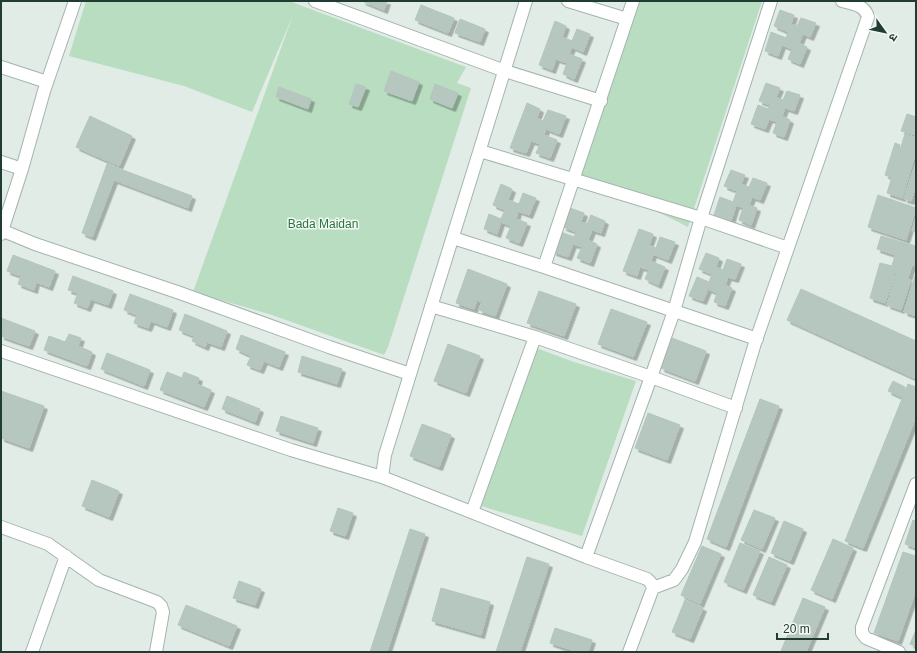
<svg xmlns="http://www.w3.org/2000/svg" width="917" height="653" font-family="Helvetica,'Noto Sans Devanagari',sans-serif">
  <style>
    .green { fill: #b9ddc1 }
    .building { fill: #b6c7bf; stroke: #b3c6bd; filter: url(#shadow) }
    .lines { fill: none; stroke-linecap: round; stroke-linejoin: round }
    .minor-casing { stroke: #a4b4ad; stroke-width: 14 }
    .minor { stroke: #fff; stroke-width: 12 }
    .labels { text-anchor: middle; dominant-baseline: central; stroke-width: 3; stroke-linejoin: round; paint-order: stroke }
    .park-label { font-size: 12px; fill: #2b7442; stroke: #f2f8f4 }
  </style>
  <defs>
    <filter id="shadow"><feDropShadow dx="3.5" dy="3.5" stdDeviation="0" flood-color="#0004"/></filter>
  </defs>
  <rect width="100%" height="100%" fill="#e1ece6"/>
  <path class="green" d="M86,1h203l177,66 -9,16 14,5 -83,259 -4,8 -112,-40 -79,-23 100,-277 -41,97 -68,-26 -115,-30z
    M627,1h135l-74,226 -36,-18 -85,-26z
    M528,345l46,17 62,19 -54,155 -108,-32z"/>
  <path class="building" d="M362,1h25l-3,9z
    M421,5l33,13 -6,15 -33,-13z
    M780,10l14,5 -3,9 6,2 4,-8 15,5 -6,14 -7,-3 -4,9 8,4 -7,17 -12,-5 4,-10 -10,-4 -4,11 -13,-5 6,-19 15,6 2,-6 -14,-6z
    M460,19l25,10 -5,13 -25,-9z
    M555,21l11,5 -4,11 10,4 5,-12 13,5 -7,18 -11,-5 -3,7 13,5 -8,20 -11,-5 4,-11 -11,-4 -4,11 -13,-5z
    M391,71l28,11 -7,19 -28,-10z
    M766,83l14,5 -4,9 7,3 4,-9 13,4 -6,16 -9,-3 -3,8 8,4 -6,17 -11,-4 4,-11 -8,-3 -4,10 -14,-5 7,-19 10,4 2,-4 -11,-4z
    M356,84l10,3 -8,20 -9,-3z
    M435,84l23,9 -6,15 -22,-9z
    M279,87l32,12 -3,10 -32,-12z
    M527,103l13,6 -3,9 6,3 5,-11 18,6 -7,18 -13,-5 -2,6 13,5 -7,18 -14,-5 4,-9 -9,-3 -5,12 -16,-5z
    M907,114l9,3v18l-15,-4z
    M90,116l42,20 -13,30 -43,-19z
    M905,134l11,4v14l-14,46 -15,-5z
    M895,143l5,2 -10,32 -5,-2z
    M916,162v24l-5,15 -7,-2z
    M107,164l85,32 -4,12 -74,-28 -22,57 -10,-4z
    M731,170l14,5 -4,9 8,3 4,-9 14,5 -7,17 -8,-3 -3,8 8,3 -6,17 -12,-5 4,-12 -7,-3 -5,16 -17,-6 6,-18 13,5 4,-11 -13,-5z
    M501,184l11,5 -4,11 11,4 4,-11 13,5 -7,17 -11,-4 -2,8 11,4 -8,20 -13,-5 5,-12 -10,-4 -4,12 -13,-5 5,-15 12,5 4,-9 -12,-5z
    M878,195l38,13 -10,32 -38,-13z
    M570,208l14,5 -3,9 6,2 4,-9 14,6 -4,12 -9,-3 -4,10 9,4 -7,19 -13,-5 5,-11 -9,-3 -5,13 -15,-5 8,-20 13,5 2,-5 -13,-5z
    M916,217v15l-4,-1z
    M639,229l14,5 -4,11 7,3 4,-11 15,5 -7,18 -15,-6 -2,7 14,6 -7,18 -13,-6 4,-9 -9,-3 -3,9 -14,-5z
    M881,236l35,10v20l-4,-1 -4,13 -13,-5 -10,30 -15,-5 10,-35 12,3 3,-11 -18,-6z
    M706,253l13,5 -3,9 7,3 4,-11 14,5 -6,15 -7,-2 -3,8 7,3 -7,18 -11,-4 3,-9 -9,-4 -5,12 -14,-5 8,-19 12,5 3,-8 -13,-5z
    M13,255l42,16 -6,16 -13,-5 -2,8 -16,-6 3,-8 -14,-5z
    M468,269l39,15 -12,32 -16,-6 3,-8 -5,-2 -3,9 -18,-6z
    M896,275l15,5 -10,30 -14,-5z
    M73,276l40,15 -5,14 -17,-6 -4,9 -13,-5 4,-10 -10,-3z
    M915,276h1v40l-12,-4z
    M801,289l115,52v38l-129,-59z
    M539,291l37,13 -12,32 -37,-13z
    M130,294l43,16 -6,17 -16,-6 -3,7 -14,-5 3,-8 -13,-5z
    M611,309l36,13 -14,35 -35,-13z
    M185,314l42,17 -6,16 -14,-5 -2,5 -13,-6 2,-5 -15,-6z
    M1,318l34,13 -6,15 -28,-10z
    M69,334l12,4 -3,8 14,6 -5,14 -43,-16 5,-14 16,6z
    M241,335l44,17 -6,15 -15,-6 -4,9 -13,-5 4,-9 -15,-7z
    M672,338l34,13 -11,30 -34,-13z
    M448,344l32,12 -14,37 -32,-12z
    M107,353l43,17 -6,16 -43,-17z
    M302,356l40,13 -5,15 -39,-12z
    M167,372l15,6 2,-6 15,6 -2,6 14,6 -7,17 -44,-17z
    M893,381l12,6 -4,10 -13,-6z
    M908,384l8,3v30l-53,131 -18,-7z
    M1,391l43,15 -15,42 -28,-10z
    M227,396l33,13 -5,13 -33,-13z
    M760,399l19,7 -53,141 -19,-8z
    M648,413l32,12 -13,35 -32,-12z
    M281,416l37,12 -5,15 -37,-12z
    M422,424l29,11 -12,32 -29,-11z
    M92,480l27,11 -10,26 -27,-11z
    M338,508l15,5 -8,23 -15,-5z
    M754,510l21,8 -13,31 -21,-9z
    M913,520l3,1v27l-11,-4z
    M784,521l19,8 -13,32 -19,-8z
    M410,529l15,5 -38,118h-17z
    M833,539l20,9 -21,51 -21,-9z
    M740,543l20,8 -17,39 -19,-8z
    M702,546l19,8 -21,50 -19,-9z
    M903,552l13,4v34l-18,51 -24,-8z
    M527,557l22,7 -29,88h-24z
    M769,557l18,8 -16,37 -18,-7z
    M239,581l22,8 -6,16 -22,-7z
    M441,588l49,14 -9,33 -49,-14z
    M803,598l22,9 -19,45h-23l-2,-1z
    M685,600l18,8 -13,31 -18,-7z
    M186,605l51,21 -8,20 -51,-21z
    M555,628l37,12 -4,12h-11l-27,-9z
    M916,630v17l-6,-3z"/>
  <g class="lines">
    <g class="minor-casing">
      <path id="minor" d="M315,1l190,70 96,30
        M526,1l-141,454 -3,22 204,80 61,22 4,4 2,5 -24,64
        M568,1l59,18
        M1,67l46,15
        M480,151l221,67 87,30
        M1,162l21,7
        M1,230l34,14 145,49 149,54 81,27
        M1,234l21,-65 22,-78 31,-90
        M453,238l91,29 213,72
        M544,267l89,-266
        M431,306l104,31 116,40 85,31
        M1,351l290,99 91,27
        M472,512l63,-175
        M1,527l47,17 51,36 58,22 4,4 2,6 -7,40
        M586,557l65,-180 23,-66 27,-93 70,-217
        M653,588l21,-8 8,-11 13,-27 60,-199 113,-326c-3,-12 -15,-13 -26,-16
        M32,652l34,-96
        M899,652l-33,-14 -4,-5v-6l54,-143"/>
    </g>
    <use href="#minor" class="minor"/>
  </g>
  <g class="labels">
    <g class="park-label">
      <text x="323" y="224">Bada Maidan</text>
    </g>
  </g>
  <rect width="917" height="653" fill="none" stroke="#213d33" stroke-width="4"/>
  <g transform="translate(885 32) rotate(123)" stroke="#f2f8f4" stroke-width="3" paint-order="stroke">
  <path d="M0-3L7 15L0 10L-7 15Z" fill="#213d33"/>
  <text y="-6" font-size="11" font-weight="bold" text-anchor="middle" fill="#213d33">उ</text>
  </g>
  <path d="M777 633v6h51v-6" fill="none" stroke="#213d33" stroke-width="2"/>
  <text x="783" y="633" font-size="12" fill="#213d33" stroke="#f2f8f4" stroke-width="3" paint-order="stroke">20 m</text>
</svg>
